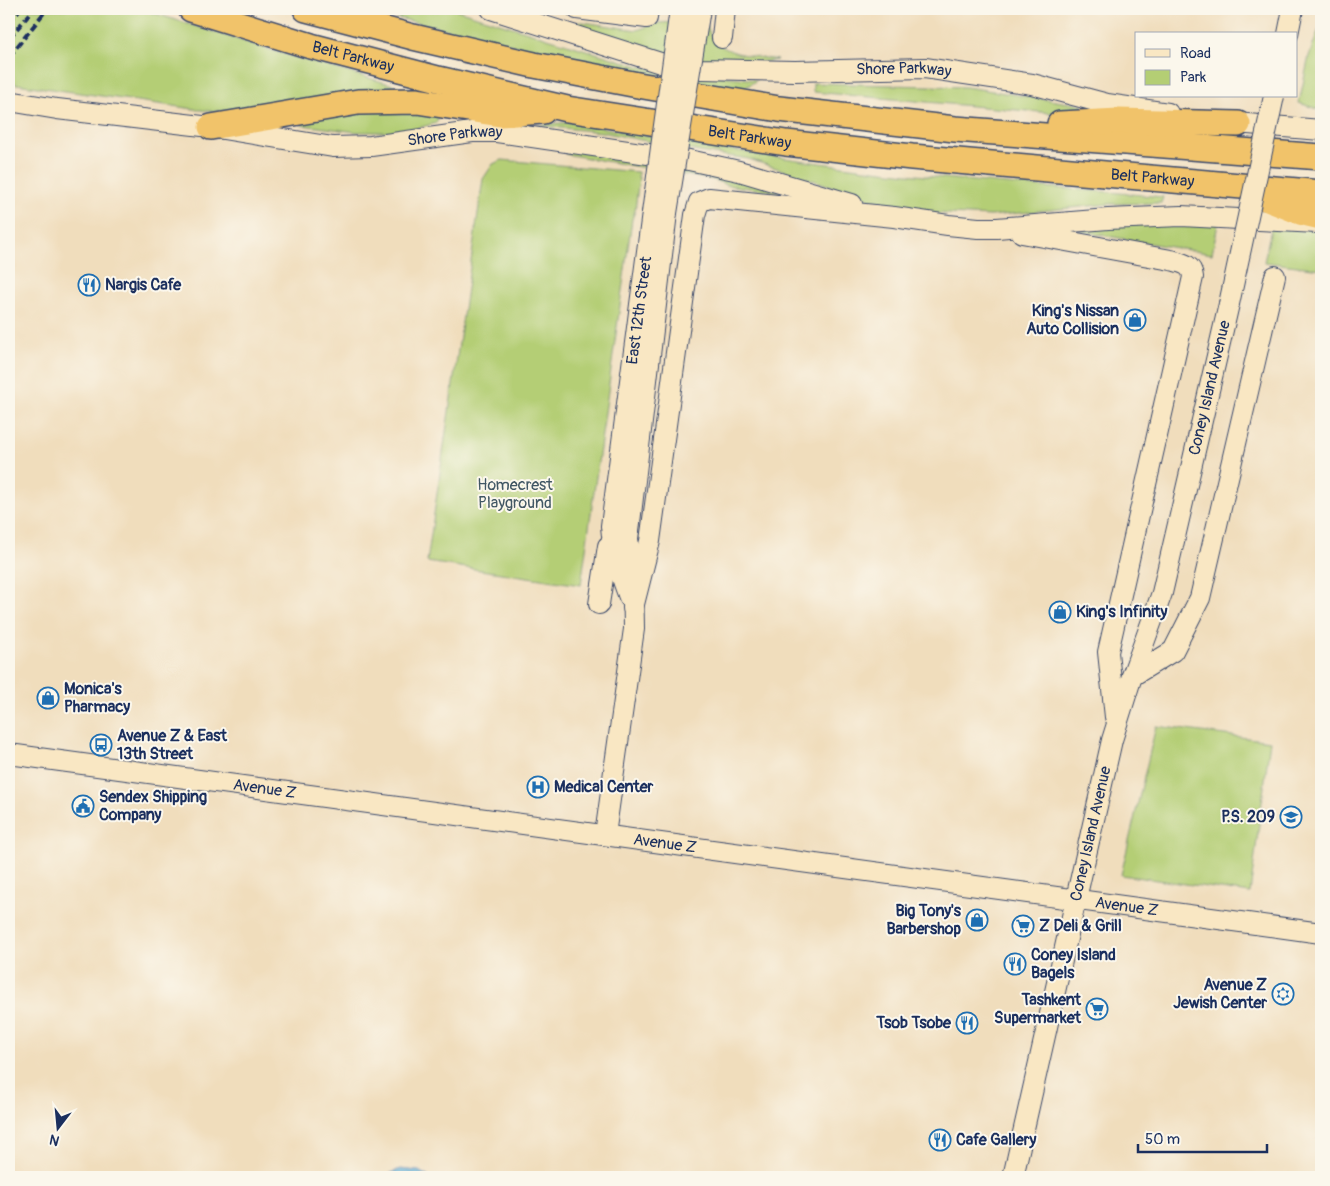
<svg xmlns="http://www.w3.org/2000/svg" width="1330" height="1186" font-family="Pangolin,sans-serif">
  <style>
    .green { fill: #b4ce74; stroke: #687e69 }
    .water { fill: #54a5cf; stroke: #386a96 }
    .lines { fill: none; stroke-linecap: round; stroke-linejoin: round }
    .secondary-casing { stroke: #3b496c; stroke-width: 22 }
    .highway-casing { stroke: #3b496c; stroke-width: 28 }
    .secondary { stroke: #f9e7c3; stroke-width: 20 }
    .highway { stroke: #f1c36a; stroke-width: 25 }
    .rail { stroke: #1b2f5e; stroke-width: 4; stroke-dasharray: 8 4; stroke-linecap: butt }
    .secondary-bridge-casing { stroke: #3b496c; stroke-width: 22; stroke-linecap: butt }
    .secondary-bridge { stroke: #f9e7c3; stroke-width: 20 }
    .labels { text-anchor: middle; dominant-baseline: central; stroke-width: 4; stroke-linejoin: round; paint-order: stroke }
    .street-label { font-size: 16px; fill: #1b2f5e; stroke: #fbf7ec }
    .poi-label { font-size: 16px; font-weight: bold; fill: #1b2f5e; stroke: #fbf7ec; text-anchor: start }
    .park-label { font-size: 16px; fill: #415764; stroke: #fbf7ec }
  </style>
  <rect width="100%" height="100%" fill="#fbf7ec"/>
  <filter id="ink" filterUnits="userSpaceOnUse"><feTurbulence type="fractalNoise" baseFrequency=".02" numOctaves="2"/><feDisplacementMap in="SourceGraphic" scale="10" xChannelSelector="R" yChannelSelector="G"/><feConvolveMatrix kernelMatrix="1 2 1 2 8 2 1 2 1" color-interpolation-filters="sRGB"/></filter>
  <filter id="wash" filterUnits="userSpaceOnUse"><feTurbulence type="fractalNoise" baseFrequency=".0096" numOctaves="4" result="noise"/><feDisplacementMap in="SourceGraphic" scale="20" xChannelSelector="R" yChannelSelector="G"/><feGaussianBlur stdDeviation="1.12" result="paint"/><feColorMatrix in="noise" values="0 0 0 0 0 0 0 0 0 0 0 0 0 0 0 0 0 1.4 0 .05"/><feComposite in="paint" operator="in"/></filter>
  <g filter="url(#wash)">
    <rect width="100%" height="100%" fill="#f0ddbc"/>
    <path class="green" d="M9,9h132l136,43 134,38 -167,21h-36l-199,-28z
      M360,9h94l187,58 116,13 -14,9 -32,-3 -152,-30z
      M705,21c2,5 4,10 6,15 13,20 45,20 66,24 -35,7 -92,0 -127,-8 -28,-8 -56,-20 -84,-29l17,-1 54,8 21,-7z
      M1319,29h2v81l-22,-7 10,-47z
      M813,83l153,4 116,18 3,11 -272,-24z
      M358,107l117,8 -37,3 -2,5 -32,9h-47l-55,-7 1,-4z
      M573,122c129,25 259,45 390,58 67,7 133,10 200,17l-2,6 -52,1 -118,12 -62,-3 -56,-13 -124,-41 -49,-7 -98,-20 -69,-7z
      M570,150l137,20 83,24 -63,-9 -13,-5 -149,-26z
      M502,160l136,12v5h1l-4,34 -3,8 -51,366 -154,-23 56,-383 10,-15z
      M1219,219l-7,35 -134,-23 3,-5z
      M1272,224l49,6v39l-57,-7z
      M1156,726l114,15 -20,152 -129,-18z"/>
    <path class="water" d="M400,1169l19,2 10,6h-40v-3z"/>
  </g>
  <g filter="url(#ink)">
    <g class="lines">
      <g class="secondary-casing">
        <g id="secondary">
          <path id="s1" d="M491,9l182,58 29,2 93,2 130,-3 107,16 75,20 61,9"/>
          <path d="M577,9l70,9 1,-9"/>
          <path d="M1288,34l5,-25"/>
          <path d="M722,38l3,-29"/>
          <path id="s2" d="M9,101l48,8 154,18 122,20 38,-1 101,-14h25l192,28 50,11 113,33"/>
          <path d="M1223,122l98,8"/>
          <path d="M1022,233l149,27c11,3 21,4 22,17l-85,375 7,65"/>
          <path id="s3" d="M629,597c-9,-23 -16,-45 -18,-71l41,-313"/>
          <path d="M599,604l9,-58"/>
          <path d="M633,608l17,-67 45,-326 4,-13 10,-4 185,19 54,8 30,3h19l111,-9 73,-3 136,7"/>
          <path d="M1132,676l41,-25 27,-53 75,-322"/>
          <path id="s4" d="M9,754l1312,179"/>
          <path d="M605,835l29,-206 -1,-60 -5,-30 39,-326"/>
          <path id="s5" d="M1013,1177l99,-437 20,-64 30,-83 67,-289"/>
        </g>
      </g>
      <g class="highway-casing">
        <g id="highway">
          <path id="s6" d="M191,9l120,37 127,33 129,30 219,34 126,14 409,36"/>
          <path d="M306,9l107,28 121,28 104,20 141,24 176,20 366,28"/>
          <path d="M1060,124l59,-3 119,3"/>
          <path d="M211,127l147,-25 59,-1 83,13 43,-3"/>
          <path d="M1260,196l40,16 21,5"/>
        </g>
      </g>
      <use href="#secondary" class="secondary"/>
      <use href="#highway" class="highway"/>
      <path class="rail" d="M9,22l11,-13
        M9,38l25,-29
        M9,57l38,-48"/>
      <g class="secondary-bridge-casing">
        <path id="secondary-bridge" d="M652,213l28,-204
          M667,213l33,-204
          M1229,304l45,-208"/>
      </g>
      <use href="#secondary-bridge" class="secondary-bridge"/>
    </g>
  </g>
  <defs>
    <g id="restaurant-ring" transform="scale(1.125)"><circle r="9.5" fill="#fbf7ec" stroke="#1f6fb2" stroke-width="1.5"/><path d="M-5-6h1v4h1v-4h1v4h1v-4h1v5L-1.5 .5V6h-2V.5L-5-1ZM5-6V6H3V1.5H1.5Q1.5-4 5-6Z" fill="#1f6fb2"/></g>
    <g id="shop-ring" transform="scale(1.125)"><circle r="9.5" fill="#fbf7ec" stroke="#1f6fb2" stroke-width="1.5"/><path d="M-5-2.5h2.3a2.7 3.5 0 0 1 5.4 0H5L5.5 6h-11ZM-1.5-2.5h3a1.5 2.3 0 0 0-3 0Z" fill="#1f6fb2"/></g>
    <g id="bus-ring" transform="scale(1.125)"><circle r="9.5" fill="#fbf7ec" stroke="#1f6fb2" stroke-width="1.5"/><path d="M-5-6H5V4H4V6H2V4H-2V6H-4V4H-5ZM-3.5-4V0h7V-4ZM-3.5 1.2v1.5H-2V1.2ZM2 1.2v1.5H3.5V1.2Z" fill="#1f6fb2"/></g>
    <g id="hospital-ring" transform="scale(1.125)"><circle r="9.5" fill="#fbf7ec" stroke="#1f6fb2" stroke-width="1.5"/><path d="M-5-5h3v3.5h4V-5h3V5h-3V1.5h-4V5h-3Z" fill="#1f6fb2"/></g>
    <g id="civic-ring" transform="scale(1.125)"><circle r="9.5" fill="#fbf7ec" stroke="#1f6fb2" stroke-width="1.5"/><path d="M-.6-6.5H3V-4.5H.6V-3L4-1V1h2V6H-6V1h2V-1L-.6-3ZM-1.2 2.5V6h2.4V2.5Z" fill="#1f6fb2"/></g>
    <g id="school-ring" transform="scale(1.125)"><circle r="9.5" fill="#fbf7ec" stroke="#1f6fb2" stroke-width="1.5"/><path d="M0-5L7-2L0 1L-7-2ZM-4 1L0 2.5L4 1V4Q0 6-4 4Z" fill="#1f6fb2"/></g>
    <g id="supermarket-ring" transform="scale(1.125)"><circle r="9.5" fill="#fbf7ec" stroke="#1f6fb2" stroke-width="1.5"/><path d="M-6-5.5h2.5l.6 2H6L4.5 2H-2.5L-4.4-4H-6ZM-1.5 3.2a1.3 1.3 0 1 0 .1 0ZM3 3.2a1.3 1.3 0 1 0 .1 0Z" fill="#1f6fb2"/></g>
    <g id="synagogue-ring" transform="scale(1.125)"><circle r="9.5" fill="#fbf7ec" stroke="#1f6fb2" stroke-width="1.5"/><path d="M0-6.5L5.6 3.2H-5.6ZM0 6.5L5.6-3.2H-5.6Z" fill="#1f6fb2"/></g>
  </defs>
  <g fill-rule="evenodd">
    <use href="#restaurant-ring" x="89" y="285"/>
    <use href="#shop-ring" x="1135" y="320"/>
    <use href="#shop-ring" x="1060" y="612"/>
    <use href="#shop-ring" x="48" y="698"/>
    <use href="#bus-ring" x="101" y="745"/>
    <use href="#hospital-ring" x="538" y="787"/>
    <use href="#civic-ring" x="83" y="806"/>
    <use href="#school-ring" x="1291" y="817"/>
    <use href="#shop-ring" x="977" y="920"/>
    <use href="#supermarket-ring" x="1023" y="926"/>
    <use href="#restaurant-ring" x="1015" y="964"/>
    <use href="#synagogue-ring" x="1283" y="994"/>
    <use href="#supermarket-ring" x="1097" y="1009"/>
    <use href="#restaurant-ring" x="967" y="1023"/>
    <use href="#restaurant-ring" x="940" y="1140"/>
  </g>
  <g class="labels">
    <g class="street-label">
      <text stroke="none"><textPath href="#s6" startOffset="169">Belt Parkway</textPath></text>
      <text stroke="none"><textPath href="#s1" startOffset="422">Shore Parkway</textPath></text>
      <text stroke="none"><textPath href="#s6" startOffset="574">Belt Parkway</textPath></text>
      <text stroke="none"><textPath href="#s2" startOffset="450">Shore Parkway</textPath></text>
      <text stroke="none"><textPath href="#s6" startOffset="979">Belt Parkway</textPath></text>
      <text stroke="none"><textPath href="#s3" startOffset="291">East 12th Street</textPath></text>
      <text stroke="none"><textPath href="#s5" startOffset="814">Coney Island Avenue</textPath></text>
      <text stroke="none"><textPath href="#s4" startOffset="258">Avenue Z</textPath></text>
      <text stroke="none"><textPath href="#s5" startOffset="352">Coney Island Avenue</textPath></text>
      <text stroke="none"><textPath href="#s4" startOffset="662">Avenue Z</textPath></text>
      <text stroke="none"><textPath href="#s4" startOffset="1128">Avenue Z</textPath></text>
    </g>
    <g class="poi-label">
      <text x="105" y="285">Nargis Cafe</text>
      <text x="1119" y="311" text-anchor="end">King's Nissan<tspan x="1119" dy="18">Auto Collision</tspan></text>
      <text x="1076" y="612">King's Infinity</text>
      <text x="64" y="689">Monica's<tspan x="64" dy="18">Pharmacy</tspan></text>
      <text x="117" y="736">Avenue Z &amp; East<tspan x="117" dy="18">13th Street</tspan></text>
      <text x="554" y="787">Medical Center</text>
      <text x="99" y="797">Sendex Shipping<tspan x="99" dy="18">Company</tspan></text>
      <text x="1275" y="817" text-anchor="end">P.S. 209</text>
      <text x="961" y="911" text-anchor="end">Big Tony's<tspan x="961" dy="18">Barbershop</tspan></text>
      <text x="1039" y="926">Z Deli &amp; Grill</text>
      <text x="1031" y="955">Coney Island<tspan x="1031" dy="18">Bagels</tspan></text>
      <text x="1267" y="985" text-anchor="end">Avenue Z<tspan x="1267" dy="18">Jewish Center</tspan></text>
      <text x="1081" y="1000" text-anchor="end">Tashkent<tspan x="1081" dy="18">Supermarket</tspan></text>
      <text x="951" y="1023" text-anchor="end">Tsob Tsobe</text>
      <text x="956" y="1140">Cafe Gallery</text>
    </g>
    <g class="park-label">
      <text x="515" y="485">Homecrest<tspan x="515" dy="18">Playground</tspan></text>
    </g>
  </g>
  <rect width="1330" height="1186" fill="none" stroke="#fbf7ec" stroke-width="30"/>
  <rect x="1135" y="32" width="162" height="65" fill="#fbf7ec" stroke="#a1a7b3"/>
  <rect x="1145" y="49" width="25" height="8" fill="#f9e7c3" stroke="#a1a7b3"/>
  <text x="1180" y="58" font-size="15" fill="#1b2f5e">Road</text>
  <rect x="1145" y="70" width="25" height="15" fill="#b4ce74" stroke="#a1a7b3"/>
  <text x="1180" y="82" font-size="15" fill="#1b2f5e">Park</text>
  <g transform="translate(58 1128) rotate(196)" stroke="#fbf7ec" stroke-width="4" paint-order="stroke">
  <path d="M0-4L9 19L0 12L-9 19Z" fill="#1b2f5e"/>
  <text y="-8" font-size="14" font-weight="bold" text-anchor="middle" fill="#1b2f5e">N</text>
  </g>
  <path d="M1138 1144v8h129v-8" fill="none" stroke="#1b2f5e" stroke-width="2.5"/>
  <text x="1145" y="1144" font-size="15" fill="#1b2f5e" stroke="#fbf7ec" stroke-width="4" paint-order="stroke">50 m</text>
</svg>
